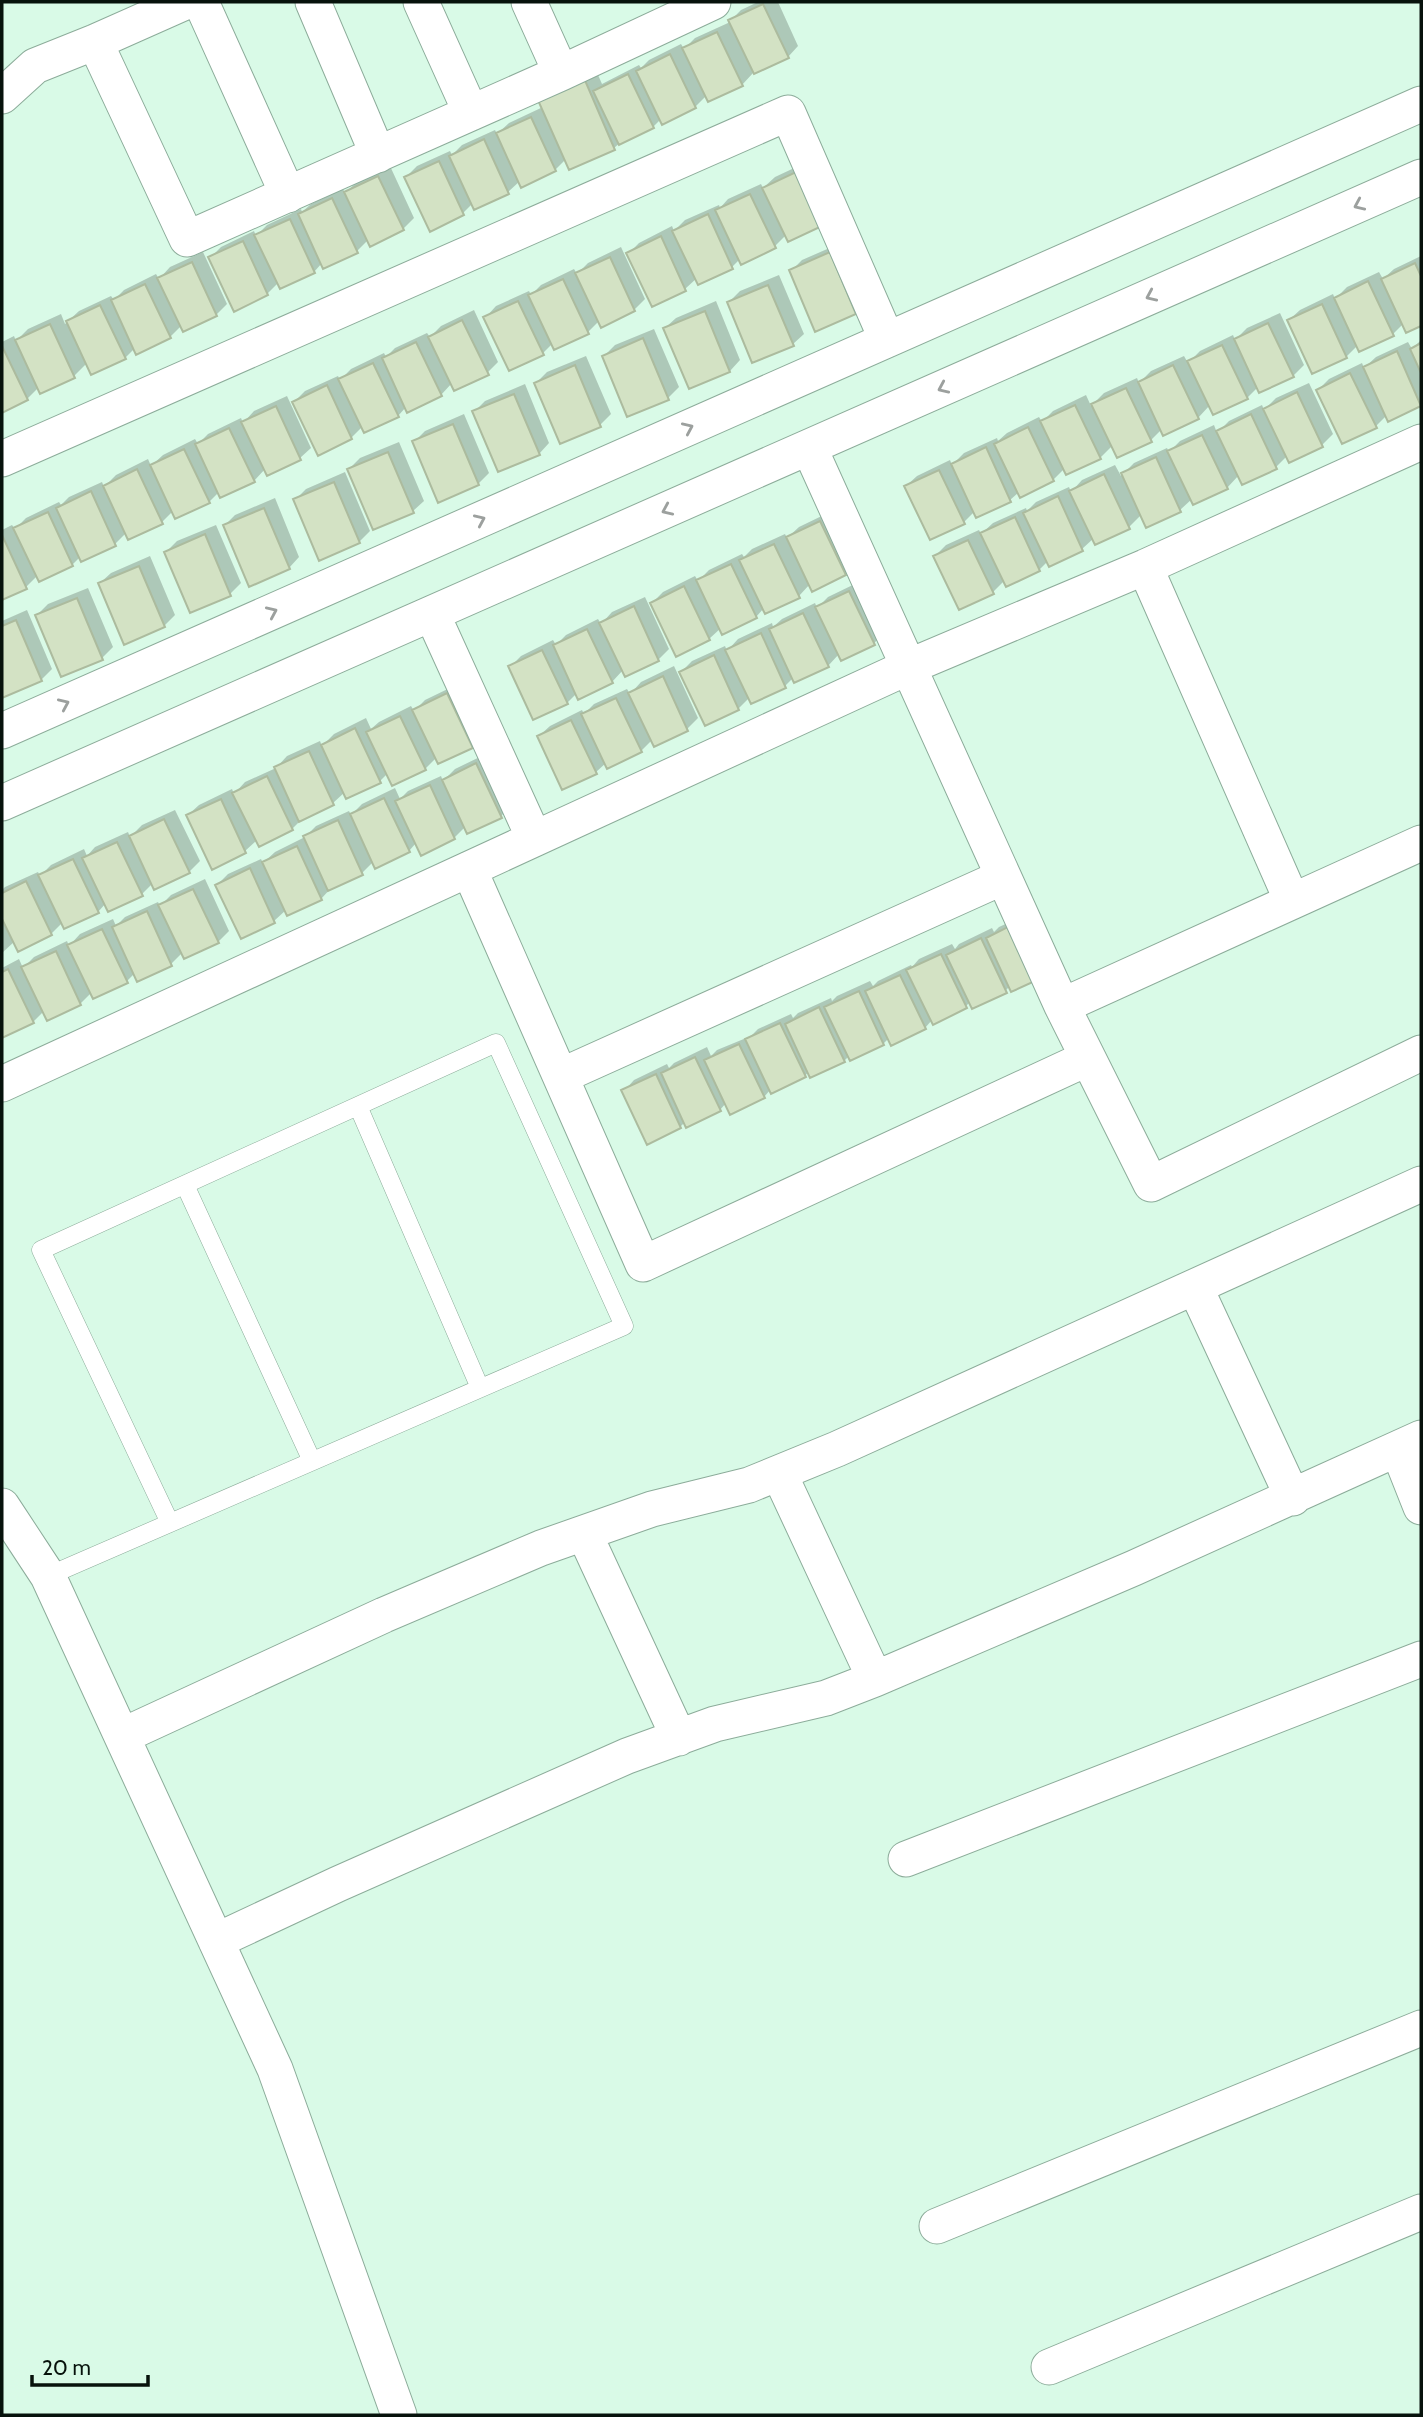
<svg xmlns="http://www.w3.org/2000/svg" width="1423" height="2417" font-family="Cabin,sans-serif">
  <style>
    .shadow { fill: #0003 }
    .building { fill: #d3e2c4; stroke: #acbb9e; stroke-width: 2 }
    .lines { fill: none; stroke-linecap: round; stroke-linejoin: round }
    .service-casing { stroke: #8cac9a; stroke-width: 19 }
    .minor-casing { stroke: #8cac9a; stroke-width: 37 }
    .service { stroke: #fff; stroke-width: 18 }
    .minor { stroke: #fff; stroke-width: 35 }
    .oneway { stroke: #9ca09e }
  </style>
  <rect width="100%" height="100%" fill="#d9fae7"/>
  <path class="shadow" d="M758,2h20l20,44 -10,11 -35,16 -11,12 -35,10 -12,12 -34,12 -8,8 -32,15 -7,6 -44,20 -4,-9 -11,11 -35,11 -12,11 -35,11 -10,10 -57,-36 11,-11 33,-15 2,4 10,-10 33,-15 2,4 12,-11 34,-16 52,-39 7,16 37,-19 2,3 8,-8 32,-16 3,5 11,-11 33,-15 13,-13z
    M807,162l-21,73 -12,12 -34,12 -8,8 -35,11 -12,11 -57,-35 11,-11 33,-17 2,5 11,-11 34,-15 1,3 8,-9 33,-15 2,4 12,-11z
    M390,166l24,52 -11,11 -35,11 -11,11 -35,12 -8,9 -35,10 -12,12 -57,-36 11,-11 33,-16 2,5 11,-11 34,-16 1,3 9,-8 32,-15 2,4 12,-11z
    M841,243l25,59 -11,11 -64,-42 11,-11z
    M621,247l24,52 -11,11 -35,11 -11,11 -33,16 -2,-5 -10,10 -57,-36 10,-11 33,-15 2,4 10,-10 33,-16 3,5 11,-11z
    M203,252l24,52 -11,11 -33,15 -2,-4 -11,11 -35,11 -10,10 -38,5 -13,13 -35,11 -12,12 -25,12v-69l12,-6 2,5 12,-12 33,-15 4,10 14,-13 32,-15 3,4 10,-10 32,-16 3,5 11,-12z
    M1421,256v68l-14,7 -4,-7 -10,10 -35,11 -12,12 -57,-37 11,-10 33,-16 2,5 12,-12 32,-15 4,7 11,-10z
    M779,275l25,59 -11,10 -64,-42 11,-11z
    M716,301l24,59 -10,11 -40,16 -25,-59 11,-10z
    M474,310l24,52 -11,11 -35,10 -11,12 -35,12 -8,9 -35,10 -12,12 -57,-36 11,-11 33,-15 2,4 11,-11 33,-16 2,4 9,-9 32,-15 3,4 11,-11z
    M1280,313l24,52 -11,11 -35,11 -11,11 -37,7 -12,13 -36,11 -11,11 -38,5 -13,13 -35,10 -12,12 -34,12 -9,8 -35,11 -11,11 -58,-36 11,-10 33,-16 2,5 12,-12 33,-15 1,3 9,-8 32,-16 3,5 11,-11 33,-16 5,11 13,-13 33,-15 2,5 12,-12 33,-15 4,7 12,-12 33,-16 2,5 12,-12z
    M654,329l25,58 -11,11 -64,-42 11,-11z
    M1421,340v64l-32,15 -2,-4 -11,11 -58,-36 11,-11 33,-16 2,5 12,-11 32,-15 4,7z
    M586,356l25,58 -11,11 -64,-42 11,-11z
    M1309,383l24,51 -11,11 -33,15 -2,-4 -11,11 -37,8 -12,13 -35,11 -12,11 -38,4 -13,13 -35,11 -12,11 -34,12 -9,9 -35,11 -11,11 -58,-36 11,-11 33,-15 2,4 12,-11 33,-15 1,3 9,-9 33,-15 2,5 11,-12 33,-15 6,11 13,-13 33,-15 2,4 11,-11 34,-16 3,8 12,-12 33,-16 2,5 12,-12z
    M525,384l24,59 -10,11 -65,-42 11,-11z
    M287,396l24,52 -11,10 -33,16 -2,-5 -11,12 -35,11 -10,10 -36,9 -11,11 -36,11 -11,11 -34,12 -9,9 -35,11 -11,11 -24,11v-68l10,-5 3,4 11,-11 33,-16 2,3 8,-8 33,-15 2,5 12,-12 32,-16 3,7 12,-11 32,-16 3,5 10,-10 33,-16 2,5 11,-12z
    M464,414l25,59 -11,11 -64,-42 11,-11z
    M399,442l25,59 -11,10 -64,-42 11,-11z
    M345,472l25,59 -11,11 -64,-42 11,-11z
    M275,498l24,59 -10,11 -64,-43 10,-10z
    M832,511l24,52 -11,11 -35,10 -11,12 -35,12 -8,9 -35,11 -12,11 -57,-36 11,-11 32,-16 3,5 11,-11 33,-16 2,3 8,-8 33,-15 2,4 12,-11z
    M216,525l25,58 -11,11 -64,-42 11,-11z
    M150,556l25,59 -11,11 -64,-43 11,-10z
    M861,581l24,52 -11,10 -33,16 -2,-5 -11,12 -35,12 -8,8 -35,11 -12,12 -32,15 -25,-52 11,-11 33,-15 2,5 11,-12 34,-16 1,4 9,-8 33,-16 2,5 11,-11z
    M88,588l25,59 -11,11 -65,-43 11,-11z
    M645,597l24,52 -11,11 -32,15 -3,-5 -11,12 -35,11 -10,10 -57,-36 11,-11 32,-16 3,5 10,-10 32,-16 3,5 11,-12z
    M27,610l25,59 -11,11 -39,16v-75z
    M674,666l24,52 -11,11 -32,16 -3,-5 -11,11 -35,12 -10,9 -57,-36 11,-10 32,-16 2,4 10,-10 33,-15 3,5 11,-12z
    M458,684l25,52 -11,10 -35,11 -12,12 -38,5 -7,7 -35,11 -12,11 -30,15 -11,11 -35,11 -12,11 -32,16 -25,-52 11,-10 33,-16 2,5 11,-12 31,-14 11,-12 33,-15 2,5 12,-12 32,-16 5,11 8,-7 32,-16 3,5 11,-11z
    M488,753l24,52 -11,11 -35,10 -12,12 -38,5 -7,8 -35,10 -12,12 -30,14 -11,12 -35,11 -12,11 -32,15 -25,-51 11,-11 33,-15 2,4 12,-11 30,-15 11,-11 33,-15 2,4 11,-11 33,-16 5,11 8,-8 33,-15 2,5 12,-12z
    M175,810l25,51 -11,11 -36,11 -11,11 -36,9 -8,9 -35,10 -12,12 -36,7 -13,12v-63l3,-3 33,-15 2,4 11,-11 33,-16 3,7 8,-9 33,-15 2,5 12,-12z
    M205,879l24,52 -11,11 -35,10 -12,12 -36,9 -8,8 -35,11 -12,12 -36,7 -11,11 -31,14v-68l17,-9 4,9 11,-11 33,-16 2,5 11,-12 33,-15 3,7 9,-9 33,-15 2,4 11,-11z
    M1032,912l-22,74 -5,5 -35,11 -4,4 -34,14 -7,8 -36,10 -6,6 -34,12 -5,5 -35,10 -4,5 -34,13 -7,8 -38,6 -6,7 -35,12 -5,5 -56,-36 10,-11 33,-16 2,4 5,-5 33,-16 4,9 6,-6 34,-14 7,-7 33,-15 2,4 5,-5 33,-15 1,3 5,-5 33,-15 3,5 5,-5 33,-16 1,2 7,-8 33,-15 3,5 4,-5 33,-16 2,4 5,-5z"/>
  <path class="building" d="M763,4l26,54 -35,16 -26,-54z
    M717,32l26,54 -35,16 -26,-54z
    M670,54l26,54 -34,17 -26,-54z
    M628,74l26,54 -35,17 -26,-54z
    M584,78l31,72 -46,20 -32,-72z
    M531,117l25,54 -35,17 -25,-55z
    M484,139l25,55 -35,16 -25,-54z
    M439,161l25,54 -34,17 -26,-55z
    M796,172l26,54 -34,16 -26,-54z
    M378,176l26,54 -34,17 -26,-55z
    M750,194l26,54 -35,17 -26,-55z
    M332,198l26,55 -35,16 -25,-55z
    M708,214l25,55 -35,16 -26,-54z
    M290,219l25,54 -35,16 -26,-54z
    M661,236l25,55 -34,16 -26,-54z
    M243,241l25,54 -34,17 -26,-55z
    M830,252l26,62 -41,18 -26,-62z
    M610,257l25,54 -34,17 -26,-55z
    M192,262l25,54 -34,16 -26,-54z
    M1415,263l6,13v50l-15,7 -25,-54z
    M563,279l26,55 -35,16 -26,-55z
    M1368,281l26,55 -35,16 -25,-54z
    M145,284l26,54 -35,17 -25,-55z
    M768,285l26,61 -42,17 -25,-61z
    M518,301l26,54 -35,16 -26,-54z
    M1322,304l25,54 -35,16 -25,-54z
    M100,305l26,54 -35,16 -25,-54z
    M705,311l25,61 -41,17 -26,-61z
    M462,320l27,55 -35,16 -26,-54z
    M1268,323l26,54 -35,16 -25,-54z
    M50,324l25,54 -35,16 -25,-54z
    M643,338l26,62 -42,17 -25,-61z
    M416,342l26,54 -35,17 -25,-55z
    M1421,343v30l-11,-24z
    M1222,345l26,54 -35,16 -26,-54z
    M2,346l26,54 -26,13z
    M1397,351l24,55 -33,16 -25,-55z
    M373,363l26,54 -35,16 -26,-54z
    M575,365l26,62 -41,17 -26,-61z
    M1173,365l26,54 -36,17 -25,-54z
    M1350,373l27,55 -35,16 -26,-54z
    M327,385l25,54 -34,17 -26,-54z
    M1126,388l26,54 -35,16 -26,-54z
    M1297,392l26,55 -34,16 -26,-54z
    M514,394l26,61 -42,17 -26,-61z
    M1075,405l26,54 -35,16 -26,-54z
    M276,406l25,54 -34,16 -26,-54z
    M1251,414l26,55 -35,16 -26,-54z
    M453,424l26,61 -41,18 -26,-62z
    M1028,427l26,54 -34,17 -26,-54z
    M229,428l26,54 -35,16 -25,-54z
    M1202,435l26,54 -35,16 -26,-54z
    M986,447l25,55 -35,16 -25,-54z
    M184,449l26,54 -35,16 -25,-54z
    M388,452l26,61 -41,17 -26,-61z
    M1156,457l25,55 -35,16 -25,-55z
    M137,469l26,55 -35,16 -25,-54z
    M939,470l26,54 -35,16 -26,-54z
    M1104,474l26,55 -35,16 -26,-54z
    M334,482l26,61 -41,18 -26,-62z
    M91,491l25,55 -35,16 -25,-54z
    M1058,496l25,55 -34,16 -26,-54z
    M264,508l26,61 -41,18 -26,-62z
    M48,512l25,54 -34,16 -26,-54z
    M1015,517l25,54 -34,16 -26,-54z
    M820,521l26,54 -34,17 -26,-55z
    M205,534l26,62 -41,17 -26,-61z
    M2,535l25,54 -25,11z
    M968,540l26,54 -35,16 -26,-54z
    M774,544l26,54 -35,16 -26,-54z
    M731,564l26,54 -35,17 -26,-55z
    M139,566l26,61 -41,18 -26,-62z
    M684,586l26,54 -34,17 -26,-54z
    M849,591l26,54 -34,16 -26,-54z
    M77,598l26,62 -42,17 -26,-62z
    M634,606l25,55 -34,16 -26,-54z
    M803,613l26,54 -35,16 -25,-54z
    M16,620l26,61 -40,17v-72z
    M587,629l26,54 -35,17 -25,-55z
    M761,633l25,55 -35,16 -26,-54z
    M542,650l26,54 -35,16 -25,-54z
    M714,655l25,55 -34,16 -26,-54z
    M663,676l25,55 -34,16 -26,-54z
    M447,693l26,55 -35,16 -26,-54z
    M616,698l26,54 -35,17 -26,-55z
    M400,716l26,54 -34,16 -26,-54z
    M571,720l26,54 -35,16 -25,-54z
    M355,728l26,55 -35,16 -25,-54z
    M309,751l25,54 -35,17 -25,-55z
    M476,763l26,55 -35,16 -25,-54z
    M267,776l26,54 -34,17 -27,-54z
    M430,785l25,54 -34,17 -26,-55z
    M384,798l26,54 -35,17 -25,-55z
    M221,799l25,54 -34,17 -26,-55z
    M164,819l26,54 -36,17 -25,-54z
    M338,820l25,55 -35,16 -25,-55z
    M117,842l26,54 -35,16 -26,-54z
    M297,846l25,54 -35,16 -25,-54z
    M73,859l26,54 -35,16 -26,-54z
    M250,868l25,55 -34,16 -26,-54z
    M26,881l26,54 -34,17 -16,-33v-26z
    M193,889l26,54 -35,16 -26,-54z
    M147,911l25,55 -35,16 -25,-55z
    M1020,921l26,55 -35,16 -25,-54z
    M102,929l26,54 -35,16 -26,-54z
    M981,938l26,55 -35,16 -26,-54z
    M56,951l25,54 -34,16 -26,-54z
    M941,954l26,54 -34,17 -27,-55z
    M8,969l26,54 -32,15v-66z
    M900,975l26,54 -35,17 -26,-55z
    M859,991l25,54 -34,16 -26,-54z
    M819,1007l26,55 -35,16 -25,-54z
    M780,1023l26,54 -35,17 -26,-55z
    M739,1044l26,54 -35,17 -26,-55z
    M695,1057l26,54 -35,17 -25,-55z
    M656,1074l25,54 -34,17 -26,-55z"/>
  <g class="lines">
    <g class="service-casing">
      <path id="service" d="M358,1106l122,282
        M185,1185l127,276
        M48,1576l576,-250 -128,-283 -455,207 129,273"/>
    </g>
    <g class="minor-casing">
      <path id="minor" d="M201,2l87,193
        M313,2l65,153
        M421,2l50,111
        M529,2l32,71
        M95,42l92,197 374,-166 152,-71
        M2,96l33,-30 60,-24 90,-40
        M809,447l253,559 359,-163
        M2,459l786,-346 99,227
        M1145,567l147,334
        M432,614l102,224
        M2,731l1419,-627
        M2,803l1419,-626
        M469,869l174,395 445,-206
        M1062,1006l89,178 270,-131
        M561,1076l442,-199
        M2,1084l906,-417 237,-100 276,-125
        M1195,1287l98,211
        M1398,1449l23,58
        M779,1473l96,206
        M2,1506l46,70 227,493 124,346
        M584,1533l95,205
        M122,1736l262,-121 157,-67 111,-39 97,-24 88,-36 584,-265
        M906,1859l515,-200
        M216,1941l122,-57 289,-128 88,-32 111,-26 49,-19 259,-111 287,-130
        M937,2226l484,-198
        M1049,2367l372,-155"/>
    </g>
    <use href="#service" class="service"/>
    <use href="#minor" class="minor"/>
  </g>
  <defs><path id="oneway-chevron" d="M-2-3.5L2.5 0L-2 3.5" fill="none" stroke-width="1.6" stroke-linecap="round" stroke-linejoin="round" transform="scale(1.75)"/></defs>
  <g class="oneway">
    <use href="#oneway-chevron" transform="translate(1359 205) rotate(156)"/>
    <use href="#oneway-chevron" transform="translate(1151 296) rotate(156)"/>
    <use href="#oneway-chevron" transform="translate(943 388) rotate(156)"/>
    <use href="#oneway-chevron" transform="translate(688 428) rotate(-24)"/>
    <use href="#oneway-chevron" transform="translate(667 510) rotate(156)"/>
    <use href="#oneway-chevron" transform="translate(480 520) rotate(-24)"/>
    <use href="#oneway-chevron" transform="translate(272 612) rotate(-24)"/>
    <use href="#oneway-chevron" transform="translate(64 704) rotate(-24)"/>
  </g>
  <rect width="1423" height="2417" fill="none" stroke="#07120c" stroke-width="7"/>
  <path d="M32 2375v10h116v-10" fill="none" stroke="#07120c" stroke-width="3.5"/>
  <text x="42" y="2375" font-size="21" fill="#07120c" stroke="#d9fae7" stroke-width="5" paint-order="stroke">20 m</text>
</svg>
